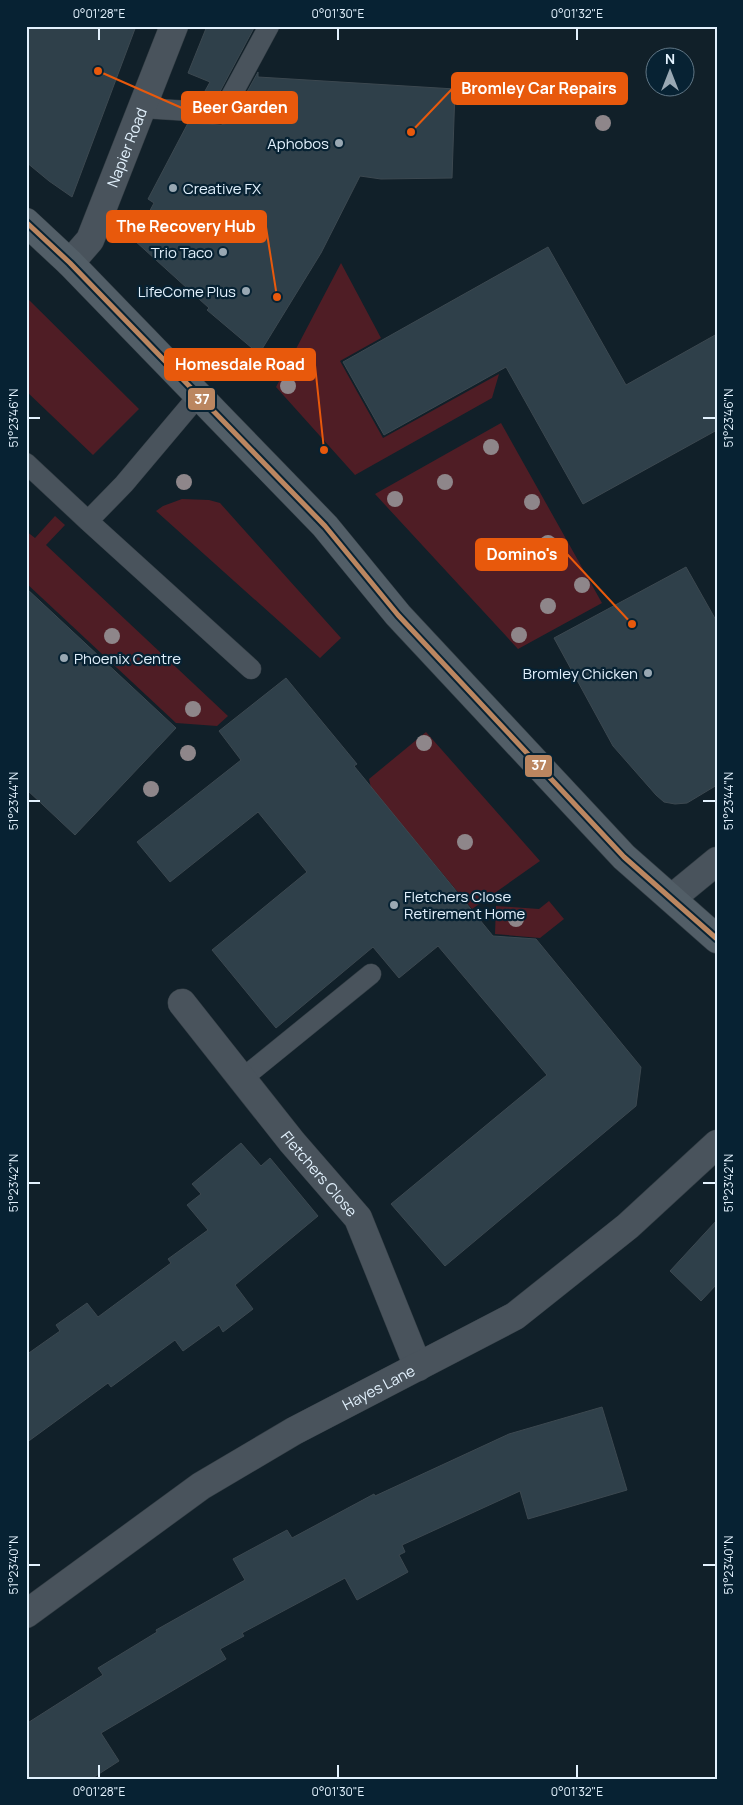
<svg xmlns="http://www.w3.org/2000/svg" width="743" height="1805" font-family="Manrope,sans-serif">
  <style>
    .green { fill: #4f1d25 }
    .building { fill: #2f404a; stroke: #3c4850 }
    .lines { fill: none; stroke-linecap: round; stroke-linejoin: round }
    .service-casing { stroke: #333d44; stroke-width: 21 }
    .minor-casing { stroke: #333d44; stroke-width: 29 }
    .secondary-casing { stroke: #333d44; stroke-width: 29 }
    .primary-casing { stroke: #333d44; stroke-width: 29 }
    .service { stroke: #49535c; stroke-width: 20 }
    .minor { stroke: #49535c; stroke-width: 28 }
    .secondary { stroke: #49535c; stroke-width: 28 }
    .primary { stroke: #525e67; stroke-width: 28 }
    .bus-1-casing { stroke: #072233; stroke-width: 9 }
    .bus-1 { stroke: #bb8660; stroke-width: 5 }
    .tree { fill: #8e868a }
    .ticks { fill: none; stroke: #e2f1fd; stroke-width: 2 }
    .poi-dot { fill: #99a8b3; stroke: #072233; stroke-width: 2 }
    .labels { text-anchor: middle; dominant-baseline: central; stroke-width: 4.5; stroke-linejoin: round; paint-order: stroke }
    .poi-label { font-size: 15px; fill: #e2f1fd; stroke: #072233; text-anchor: end }
    .street-label { font-size: 15px; fill: #e2f1fd; stroke: #072233 }
    .leader { fill: none; stroke: #e8590c; stroke-width: 2 }
    .callout-dot { fill: #e8590c; stroke: #072233; stroke-width: 2 }
    .callout { fill: #e8590c; stroke: #e8590c; stroke-width: 2 }
    .callout-label { font-size: 16px; text-anchor: middle; font-weight: bold; fill: #fff }
    .line-badge { stroke: #072233; stroke-width: 2 }
    .badge-label { font-size: 14px; text-anchor: middle; font-weight: bold; fill: #fff }
    .neatline { fill: none; stroke: #e2f1fd; stroke-width: 2 }
    .ticks-label { font-size: 12px; text-anchor: middle; fill: #e2f1fd }
  </style>
  <rect width="100%" height="100%" fill="#112029"/>
  <path class="green" d="M341,263l40,75 -41,23 43,77 116,-64 -7,24 -137,77 -79,-88z
    M26,297l113,112 -46,46 -67,-64z
    M501,423l101,180 -84,46 -143,-155z
    M182,499l27,1 11,3 121,135 -21,20 -164,-147 7,-5z
    M55,516l10,9 -19,20 182,171 -11,10 -41,-3 -150,-140v-52l9,7z
    M426,732l114,129 -68,48 -101,-121 -2,-9z
    M549,901l15,18 -24,19 -45,-4 1,-28 43,3z"/>
  <path class="building" d="M26,26h110l-64,171 -23,-16 -23,-19z
    M207,26h48l-40,75 -15,-1 10,-18 -22,-9z
    M258,72v5l197,12 -3,89 -71,1 -21,-3 -39,77 -62,101 -52,-44 2,-2 -75,-68 20,-37 -6,-4 40,-76 33,2 7,-2 4,-4z
    M548,247l78,138 91,-51v96l-134,74 -77,-137 -122,68 -41,-73z
    M686,567l31,55v163l-30,18 -12,1 -11,-2 -8,-7 -43,-49 -59,-108z
    M26,588l150,140 -101,107 -49,-46z
    M286,678l71,86 -3,2 139,170 43,3 105,128 -5,39 -191,160 -54,-62 156,-129 -109,-129 -39,32 -26,-31 -97,81 -64,-78 95,-78 -49,-60 -88,70 -33,-40 104,-82 -22,-29z
    M241,1143l20,23 9,-8 48,58 -83,69 18,24 -30,23 -4,-7 -36,26 -8,-11 -64,47 -3,-4 -82,60v-88l34,-24 -4,-6 31,-22 11,14 73,-54 -3,-4 40,-29 -21,-25 14,-11 -9,-10z
    M717,1220v64l-16,17 -31,-30z
    M602,1407l25,83 -99,29 -8,-28 -118,54 3,7 -6,3 9,17 -51,28 -12,-22 -103,55 2,3 -24,13 6,10 -125,74 18,28 -28,18h-65v-55l77,-49 -5,-7 59,-36 -1,-2 89,-50 -12,-21 54,-29 5,8 82,-44 1,2 134,-62z"/>
  <g class="lines">
    <g class="service-casing">
      <path id="service" d="M142,108l80,5 47,-87
        M26,463l62,58 36,-37 75,-89
        M88,521l163,148
        M243,1078l128,-104"/>
    </g>
    <g class="minor-casing">
      <g id="minor">
        <path id="s1" d="M70,263l20,-23 84,-214"/>
        <path id="s2" d="M182,1003l110,139 66,76 60,149"/>
      </g>
    </g>
    <g class="secondary-casing">
      <g id="secondary">
        <path d="M672,898l45,-37"/>
        <path id="s3" d="M26,1614l175,-128 93,-55 221,-115 113,-90 89,-82"/>
      </g>
    </g>
    <g class="primary-casing">
      <path id="primary" d="M26,222l44,41 62,64 193,199 73,89 226,242 93,82"/>
    </g>
    <use href="#service" class="service"/>
    <use href="#minor" class="minor"/>
    <use href="#secondary" class="secondary"/>
    <use href="#primary" class="primary"/>
    <g class="bus-1-casing">
      <path id="bus-1" d="M26,222l44,41 62,64 193,199 73,89 226,242 93,82"/>
    </g>
    <use href="#bus-1" class="bus-1"/>
  </g>
  <g class="tree">
    <circle cx="603" cy="123" r="8"/>
    <circle cx="288" cy="386" r="8"/>
    <circle cx="491" cy="447" r="8"/>
    <circle cx="184" cy="482" r="8"/>
    <circle cx="445" cy="482" r="8"/>
    <circle cx="395" cy="499" r="8"/>
    <circle cx="532" cy="502" r="8"/>
    <circle cx="548" cy="543" r="8"/>
    <circle cx="582" cy="585" r="8"/>
    <circle cx="548" cy="606" r="8"/>
    <circle cx="519" cy="635" r="8"/>
    <circle cx="112" cy="636" r="8"/>
    <circle cx="193" cy="709" r="8"/>
    <circle cx="424" cy="743" r="8"/>
    <circle cx="188" cy="753" r="8"/>
    <circle cx="151" cy="789" r="8"/>
    <circle cx="465" cy="842" r="8"/>
    <circle cx="516" cy="919" r="8"/>
  </g>
  <path class="ticks" d="M99,28v12M338,28v12M577,28v12M28,418h12M703,418h13M28,801h12M703,801h13M28,1183h12M703,1183h13M28,1565h12M703,1565h13M99,1765v13M338,1765v13M577,1765v13"/>
  <g class="poi-dot">
    <circle cx="339" cy="143" r="5"/>
    <circle cx="173" cy="188" r="5"/>
    <circle cx="223" cy="252" r="5"/>
    <circle cx="246" cy="291" r="5"/>
    <circle cx="64" cy="658" r="5"/>
    <circle cx="648" cy="673" r="5"/>
    <circle cx="394" cy="905" r="5"/>
  </g>
  <g class="labels">
    <g class="poi-label">
      <text x="329" y="143">Aphobos</text>
      <text x="183" y="188" text-anchor="start">Creative FX</text>
      <text x="213" y="252">Trio Taco</text>
      <text x="236" y="291">LifeCome Plus</text>
      <text x="74" y="658" text-anchor="start">Phoenix Centre</text>
      <text x="638" y="673">Bromley Chicken</text>
      <text x="404" y="896" text-anchor="start">Fletchers Close<tspan x="404" dy="17">Retirement Home</tspan></text>
    </g>
    <g class="street-label">
      <text stroke="none"><textPath href="#s1" startOffset="130">Napier Road</textPath></text>
      <text stroke="none"><textPath href="#s2" startOffset="219">Fletchers Close</textPath></text>
      <text stroke="none"><textPath href="#s3" startOffset="420">Hayes Lane</textPath></text>
    </g>
  </g>
  <path class="leader" d="M411 132L452 89M98 71L182 108M277 297L266 227M324 450L315 365M632 624L567 554"/>
  <g class="callout-dot">
    <circle cx="411" cy="132" r="5"/>
    <circle cx="98" cy="71" r="5"/>
    <circle cx="277" cy="297" r="5"/>
    <circle cx="324" cy="450" r="5"/>
    <circle cx="632" cy="624" r="5"/>
  </g>
  <g class="callout">
    <rect x="452" y="73" width="175" height="31" rx="5"/>
    <rect x="182" y="92" width="115" height="31" rx="5"/>
    <rect x="107" y="211" width="159" height="31" rx="5"/>
    <rect x="165" y="349" width="150" height="31" rx="5"/>
    <rect x="476" y="539" width="91" height="31" rx="5"/>
  </g>
  <g class="callout-label">
    <text x="539" y="94">Bromley Car Repairs</text>
    <text x="240" y="113">Beer Garden</text>
    <text x="186" y="232">The Recovery Hub</text>
    <text x="240" y="370">Homesdale Road</text>
    <text x="522" y="560">Domino's</text>
  </g>
  <g class="line-badge">
    <rect x="187" y="387" width="29" height="24" rx="5" fill="#bb8660"/>
    <rect x="524" y="754" width="29" height="24" rx="5" fill="#bb8660"/>
  </g>
  <g class="badge-label">
    <text x="202" y="404">37</text>
    <text x="539" y="770">37</text>
  </g>
  <rect width="743" height="1805" fill="none" stroke="#072233" stroke-width="55"/>
  <g transform="translate(670 72)"><circle r="24" fill="#072233" stroke="#5f7584"/>
  <path d="M0-4L9 19L0 12L-9 19Z" fill="#99a8b3"/>
  <text y="-8" font-size="14" font-weight="bold" text-anchor="middle" fill="#e2f1fd">N</text>
  </g>
  <rect x="28" y="28" width="688" height="1750" class="neatline"/>
  <g class="ticks-label">
    <text x="99" y="18">0°01'28"E</text>
    <text x="338" y="18">0°01'30"E</text>
    <text x="577" y="18">0°01'32"E</text>
    <text transform="translate(14 418) rotate(-90)" y="4">51°23'46"N</text>
    <text transform="translate(729 418) rotate(-90)" y="4">51°23'46"N</text>
    <text transform="translate(14 801) rotate(-90)" y="4">51°23'44"N</text>
    <text transform="translate(729 801) rotate(-90)" y="4">51°23'44"N</text>
    <text transform="translate(14 1183) rotate(-90)" y="4">51°23'42"N</text>
    <text transform="translate(729 1183) rotate(-90)" y="4">51°23'42"N</text>
    <text transform="translate(14 1565) rotate(-90)" y="4">51°23'40"N</text>
    <text transform="translate(729 1565) rotate(-90)" y="4">51°23'40"N</text>
    <text x="99" y="1796">0°01'28"E</text>
    <text x="338" y="1796">0°01'30"E</text>
    <text x="577" y="1796">0°01'32"E</text>
  </g>
</svg>
